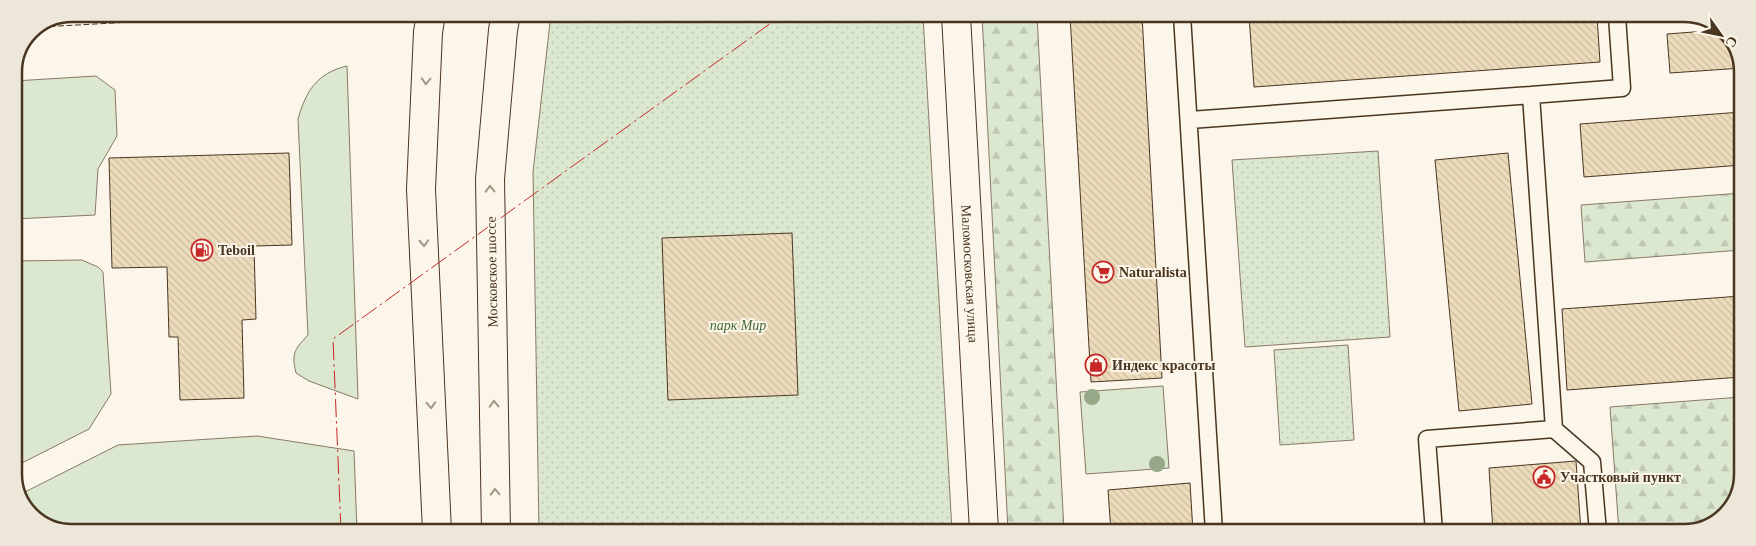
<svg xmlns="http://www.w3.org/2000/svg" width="1756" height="546" font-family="'Times New Roman',serif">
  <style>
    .grass { fill: #dce7d0; stroke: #887966 }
    .forest { fill: url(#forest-firs); stroke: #887966 }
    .park { fill: url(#park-dots); stroke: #887966 }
    .building { fill: url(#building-back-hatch); stroke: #4a3520 }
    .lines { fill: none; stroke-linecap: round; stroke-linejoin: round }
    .service-casing { stroke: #4a3520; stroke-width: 19 }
    .minor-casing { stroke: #4a3520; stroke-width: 30 }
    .primary-casing { stroke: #4a3520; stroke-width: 30 }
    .service { stroke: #fbf6e9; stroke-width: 16 }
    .minor { stroke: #fbf6e9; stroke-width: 28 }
    .primary { stroke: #fbf6e9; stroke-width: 28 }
    .fence { stroke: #4a3520; stroke-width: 1; stroke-dasharray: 6 2.5; stroke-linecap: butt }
    .power { stroke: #c62828; stroke-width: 1; stroke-dasharray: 18 4 2.5 4; stroke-linecap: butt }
    .tree { fill: #96a887 }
    .oneway { stroke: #a29684 }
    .labels { text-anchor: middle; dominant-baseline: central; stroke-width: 4; stroke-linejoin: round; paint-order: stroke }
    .poi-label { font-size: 14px; font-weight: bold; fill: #4a3520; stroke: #fbf6e9; text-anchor: start }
    .street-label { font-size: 14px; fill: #4a3520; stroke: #fbf6e9 }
    .park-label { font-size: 14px; font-style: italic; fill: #436837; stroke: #fbf6e9 }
    .rim { fill: none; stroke: #4a3520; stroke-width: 2.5 }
  </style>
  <defs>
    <pattern id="forest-firs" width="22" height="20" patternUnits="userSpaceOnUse" patternTransform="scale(1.25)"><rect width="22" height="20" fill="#dce7d0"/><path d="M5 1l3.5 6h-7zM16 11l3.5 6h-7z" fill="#bec7b2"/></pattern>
    <pattern id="park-dots" width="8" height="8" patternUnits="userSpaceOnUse" patternTransform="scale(1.25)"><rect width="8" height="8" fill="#dce7d0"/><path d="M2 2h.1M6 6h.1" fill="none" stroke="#bec7b2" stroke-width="1.8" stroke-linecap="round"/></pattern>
    <pattern id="building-back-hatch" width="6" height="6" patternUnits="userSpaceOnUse" patternTransform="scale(1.25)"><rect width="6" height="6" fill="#ecdcbc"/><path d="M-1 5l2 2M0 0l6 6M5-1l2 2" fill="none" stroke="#ccbda1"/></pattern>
  </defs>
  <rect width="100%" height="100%" fill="#fbf6e9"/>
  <path class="grass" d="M347,66l11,333 -49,-18 -13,-8c-5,-20 -1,-24 12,-38l-10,-216c8,-28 19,-46 49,-53z
    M96,76l19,14 2,46 -19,33 -3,46 -81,4v-138z
    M82,260l16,7 5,5 8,122 -22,35 -75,38v-206z
    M1163,386l6,82 -83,6 -6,-82z
    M257,436l97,15 3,80 -300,-1 -29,-18 -7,-18 97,-49z"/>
  <path class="forest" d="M982,15h55l27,516h-56z
    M1742,193l-1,57 -156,12 -4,-57z
    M1741,397l-1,92 -21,31 -35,12h-65l-9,-125z"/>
  <path class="park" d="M551,14l372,1 29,516h-413l-6,-359z
    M1378,151l12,186 -145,10 -13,-187z
    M1348,345l6,95 -74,5 -6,-95z"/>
  <path class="building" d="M1070,15h72l20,363 -71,4z
    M1249,15l348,1 3,46 -346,25z
    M1720,30l10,7 12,31 -72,5 -3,-39z
    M1742,112v53l-158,12 -4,-53z
    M289,153l3,92 -38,1 2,73 -14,1 2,78 -64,2 -2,-63h-9l-2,-70 -55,1 -3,-110z
    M1508,153l24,251 -73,7 -24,-251z
    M792,233l6,162 -130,5 -6,-162z
    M1741,296v81l-174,13 -5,-81z
    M1576,461l5,71h-88l-4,-64z
    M1190,483l3,49h-82l-3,-42z"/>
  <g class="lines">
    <g class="service-casing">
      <path id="service" d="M1182,15l32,517
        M1190,120l341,-25
        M1434,532l-7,-93 127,-10
        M1598,532l-6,-70 -38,-33 -23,-334 91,-7 -5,-72"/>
    </g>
    <g class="minor-casing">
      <g id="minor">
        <path id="s1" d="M956,15l28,516"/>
      </g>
    </g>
    <g class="primary-casing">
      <path id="primary" d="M431,14l-3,18 -7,157 16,342
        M496,531l-6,-352 13,-149 3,-16"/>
    </g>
    <use href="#service" class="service"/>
    <use href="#minor" class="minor"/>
    <use href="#primary" class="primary"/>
    <path class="fence" d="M41,27l235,-13"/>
    <path class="power" d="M341,531l-8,-192 449,-324"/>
  </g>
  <g class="tree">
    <circle cx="1092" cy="397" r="8"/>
    <circle cx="1157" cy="464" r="8"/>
  </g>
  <defs><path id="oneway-chevron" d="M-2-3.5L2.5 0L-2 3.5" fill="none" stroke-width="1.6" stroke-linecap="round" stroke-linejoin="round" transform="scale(1.25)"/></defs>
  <g class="oneway">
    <use href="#oneway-chevron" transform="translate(426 81) rotate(92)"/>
    <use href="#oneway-chevron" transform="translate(490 189) rotate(-91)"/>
    <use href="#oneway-chevron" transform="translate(424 243) rotate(87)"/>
    <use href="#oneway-chevron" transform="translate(494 404) rotate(-91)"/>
    <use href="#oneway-chevron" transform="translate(431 405) rotate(87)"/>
    <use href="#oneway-chevron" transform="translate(495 492) rotate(-92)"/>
  </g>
  <defs>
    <g id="fuel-ring" transform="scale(1.125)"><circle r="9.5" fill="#fbf6e9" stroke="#c62828" stroke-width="1.5"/><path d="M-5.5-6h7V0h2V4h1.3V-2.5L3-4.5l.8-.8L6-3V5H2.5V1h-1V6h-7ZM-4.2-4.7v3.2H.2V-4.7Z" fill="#c62828"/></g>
    <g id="supermarket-ring" transform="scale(1.125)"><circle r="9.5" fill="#fbf6e9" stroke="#c62828" stroke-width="1.5"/><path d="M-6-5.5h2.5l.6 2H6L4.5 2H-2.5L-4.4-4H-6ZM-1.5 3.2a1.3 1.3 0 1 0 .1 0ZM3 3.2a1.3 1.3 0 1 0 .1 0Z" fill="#c62828"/></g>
    <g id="shop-ring" transform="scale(1.125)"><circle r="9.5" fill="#fbf6e9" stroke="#c62828" stroke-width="1.5"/><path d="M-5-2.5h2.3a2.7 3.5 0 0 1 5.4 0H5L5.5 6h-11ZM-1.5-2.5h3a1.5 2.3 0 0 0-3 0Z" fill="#c62828"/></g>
    <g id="civic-ring" transform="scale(1.125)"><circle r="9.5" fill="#fbf6e9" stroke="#c62828" stroke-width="1.5"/><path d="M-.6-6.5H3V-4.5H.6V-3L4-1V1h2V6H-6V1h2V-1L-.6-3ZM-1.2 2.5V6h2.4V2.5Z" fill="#c62828"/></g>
  </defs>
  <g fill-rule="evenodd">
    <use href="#fuel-ring" x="202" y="250"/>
    <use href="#supermarket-ring" x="1103" y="272"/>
    <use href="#shop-ring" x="1096" y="365"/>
    <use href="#civic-ring" x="1544" y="477"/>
  </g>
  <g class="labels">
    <g class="poi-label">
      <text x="218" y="250">Teboil</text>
      <text x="1119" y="272">Naturalista</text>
      <text x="1112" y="365">Индекс красоты</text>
      <text x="1560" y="477">Участковый пункт</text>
    </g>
    <g class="street-label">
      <text transform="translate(492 272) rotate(-91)">Московское шоссе</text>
      <text stroke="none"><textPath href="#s1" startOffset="259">Маломосковская улица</textPath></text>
    </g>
    <g class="park-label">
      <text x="738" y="325">парк Мир</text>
    </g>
  </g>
  <path d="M0 0H1756V546H0ZM72 22H1684A50 50 0 0 1 1734 72V474A50 50 0 0 1 1684 524H72A50 50 0 0 1 22 474V72A50 50 0 0 1 72 22Z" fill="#ede7d9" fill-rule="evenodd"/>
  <path class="rim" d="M72 22H1684A50 50 0 0 1 1734 72V474A50 50 0 0 1 1684 524H72A50 50 0 0 1 22 474V72A50 50 0 0 1 72 22Z"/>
  <g transform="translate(1721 35) rotate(123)" stroke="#fbf6e9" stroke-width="4" paint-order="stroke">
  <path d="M0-4L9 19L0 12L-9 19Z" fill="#4a3520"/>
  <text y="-8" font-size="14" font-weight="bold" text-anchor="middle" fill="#4a3520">С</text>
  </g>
</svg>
